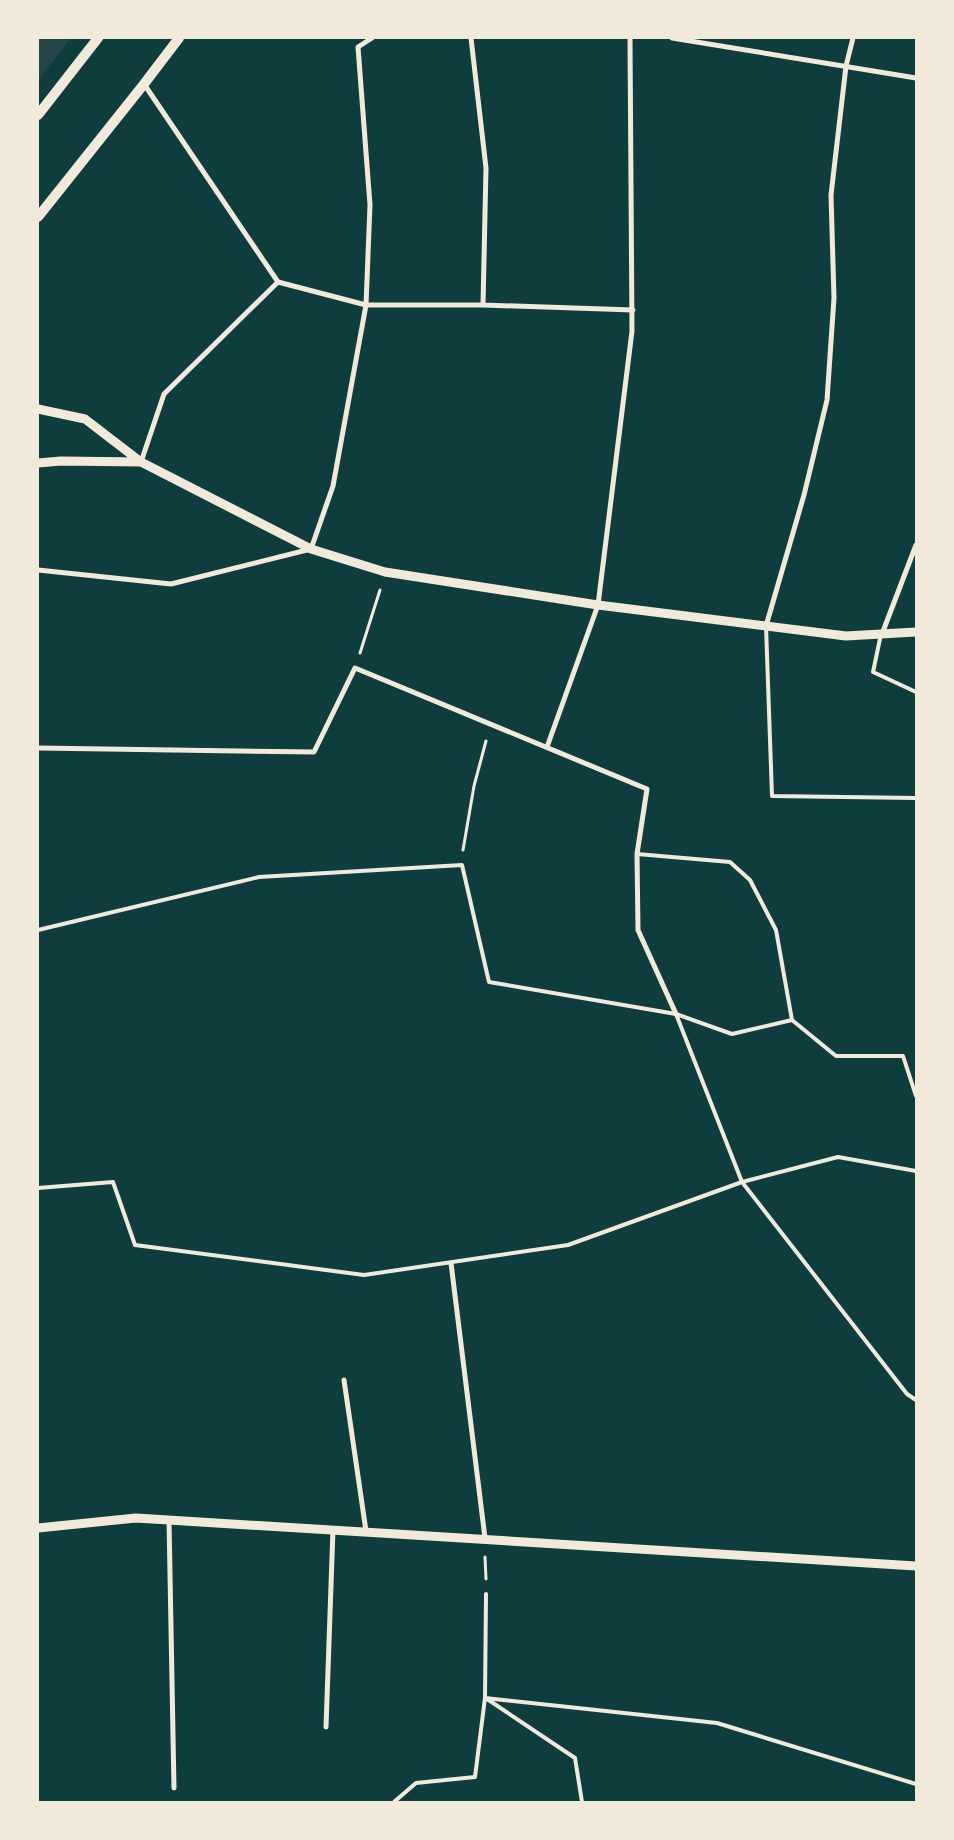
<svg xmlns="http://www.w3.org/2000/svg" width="954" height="1840" font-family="'IBM Plex Sans',sans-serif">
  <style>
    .green { fill: #244646 }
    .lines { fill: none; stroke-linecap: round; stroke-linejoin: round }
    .path { stroke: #f1e9da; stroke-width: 3 }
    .service { stroke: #f1e9da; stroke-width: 4 }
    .minor { stroke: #f1e9da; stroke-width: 5 }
    .tertiary { stroke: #f1e9da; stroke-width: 9 }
    .secondary { stroke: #f1e9da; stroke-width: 10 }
  </style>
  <rect width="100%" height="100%" fill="#0f3d3e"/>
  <path class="green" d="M38,38h33l-33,42z"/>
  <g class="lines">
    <path class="path" d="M360,653l20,-63
      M463,850l11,-64 12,-45
      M485,1557l1,22"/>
    <path class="service" d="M766,626l6,170 144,2
      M881,634l-8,38 43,20
      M637,854l93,8 20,18 26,50 16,90
      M38,930l221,-53 203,-12 27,117 187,32 56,20 60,-14 44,36h67l13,40
      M676,1014l66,168 165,212 9,6
      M38,1188l75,-6 22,63 229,30 204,-30 174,-63 96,-25 78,14
      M485,1698l232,25 199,61
      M487,1699l88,59 7,44
      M394,1802l22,-19 59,-6 10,-79 1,-104"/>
    <path class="minor" d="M471,38l15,130 -3,137
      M672,38l244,40
      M144,84l134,198 88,23h117l150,5
      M141,462l23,-68 114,-112
      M38,570l133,14 140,-35 22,-63 33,-181 4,-100 -12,-158 14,-9
      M766,626l38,-131 23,-95 7,-102 -3,-103 15,-129 7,-28
      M882,634l34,-89
      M547,747l51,-142 34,-274 -2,-293
      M38,748l276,4 41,-84 292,121 -10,65 1,76 38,84
      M451,1263l34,275
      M344,1380l22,151
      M169,1520l5,268
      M326,1727l7,-198"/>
    <path class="tertiary" d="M38,409l47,10 56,43 170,87 74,23 213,33 248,31 70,-4
      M38,463l23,-2 80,1
      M38,1528l98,-10 780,48"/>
    <path class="secondary" d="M38,115l60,-77
      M38,217l106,-133 35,-46"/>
  </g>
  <rect width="954" height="1840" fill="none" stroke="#f1e9da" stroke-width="78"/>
</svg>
